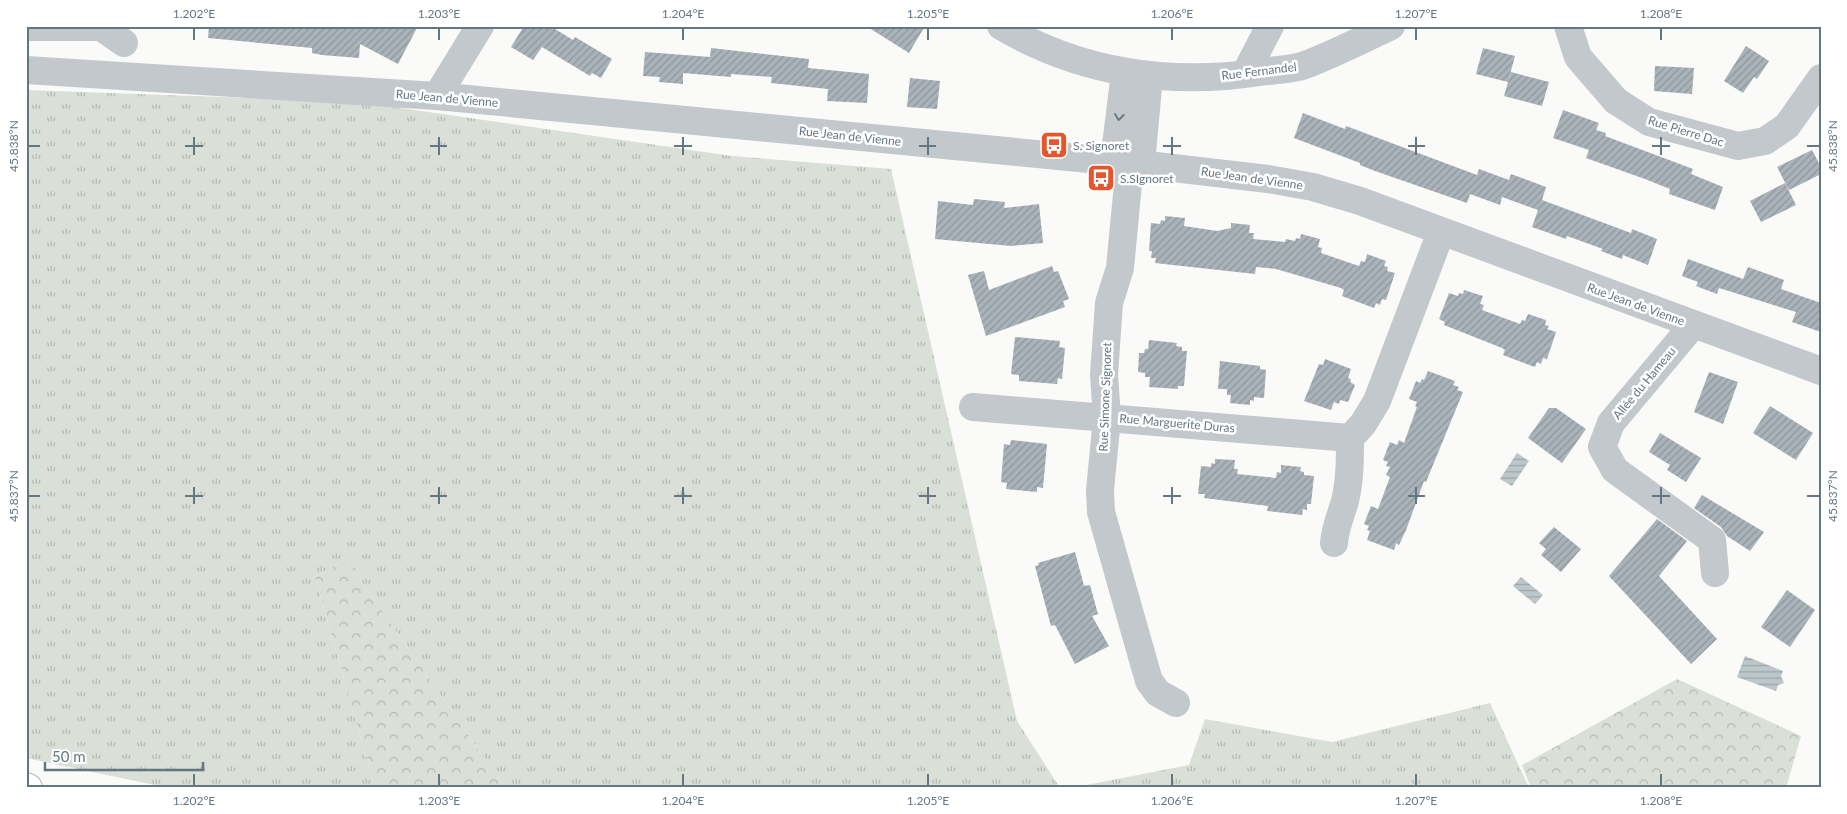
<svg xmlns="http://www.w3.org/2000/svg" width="1847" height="814" font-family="Lato,sans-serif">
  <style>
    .grass { fill: url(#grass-tufts) }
    .forest { fill: url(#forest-crowns) }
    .water { fill: url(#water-rules) }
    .building { fill: url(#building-hatch) }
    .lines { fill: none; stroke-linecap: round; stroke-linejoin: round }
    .highway-casing { stroke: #b4b9bd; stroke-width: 30 }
    .minor { stroke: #c3c8cc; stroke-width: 28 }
    .highway { stroke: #fff; stroke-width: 28 }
    .oneway { stroke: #6a7a87 }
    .ticks { fill: none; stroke: #657683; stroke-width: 2 }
    .labels { text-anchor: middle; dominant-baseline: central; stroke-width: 5; stroke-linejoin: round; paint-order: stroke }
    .street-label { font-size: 12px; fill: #657683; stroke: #fff }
    .poi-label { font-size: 12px; fill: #657683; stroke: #fff; text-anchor: start }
    .neatline { fill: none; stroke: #657683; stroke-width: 2 }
    .ticks-label { font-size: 12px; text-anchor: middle; fill: #657683 }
  </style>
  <defs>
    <pattern id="grass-tufts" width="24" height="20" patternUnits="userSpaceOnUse" patternTransform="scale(1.25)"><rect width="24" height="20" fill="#dadfd7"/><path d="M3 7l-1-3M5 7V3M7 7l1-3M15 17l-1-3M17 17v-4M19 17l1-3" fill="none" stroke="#b4b9b4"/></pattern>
    <pattern id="forest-crowns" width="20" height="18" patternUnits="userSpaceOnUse" patternTransform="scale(1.25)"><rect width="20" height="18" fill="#dadfd7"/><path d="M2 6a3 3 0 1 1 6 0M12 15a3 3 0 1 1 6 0" fill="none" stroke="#b4b9b4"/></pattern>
    <pattern id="water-rules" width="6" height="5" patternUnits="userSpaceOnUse" patternTransform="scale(1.25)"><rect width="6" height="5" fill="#bbc7cb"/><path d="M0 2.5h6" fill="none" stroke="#9ca6aa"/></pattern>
    <pattern id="building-hatch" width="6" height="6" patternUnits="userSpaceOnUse" patternTransform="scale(1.25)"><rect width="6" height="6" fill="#aab3b9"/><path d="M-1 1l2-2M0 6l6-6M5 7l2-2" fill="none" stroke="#8e969c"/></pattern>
  </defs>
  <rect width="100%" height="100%" fill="#fafaf8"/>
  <path class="grass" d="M26,90l333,12 373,54 159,13 126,552 43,67h-555l-159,-229 -31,18 60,211h-206l-143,-30z
    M1490,703l39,85h-458l118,-23 16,-46 127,23z"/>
  <path class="forest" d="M346,559l159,229h-130l-60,-211z
    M1677,679l124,57 -15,52h-255l-9,-23z"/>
  <path class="water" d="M1517,453l12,8 -17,25 -12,-7z
    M1521,577l22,18 -8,9 -22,-18z
    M1745,656l38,15 -2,5 3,7 -6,2 -2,6 -39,-14z"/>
  <path class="building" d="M209,26h209l-20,38 -38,-20 -1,14 -37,-3 -10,-2v-5l-104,-10z
    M524,26h26l23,14 2,-3 37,22 -11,19 -9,-5 -2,3 -48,-29 -9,13 -22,-13z
    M866,26h59l-16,27z
    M1746,46l23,15 -12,18 -3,-2 -11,16 -19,-12z
    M711,48l98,11 -1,9 61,6 -2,29 -40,-2 1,-12 -57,-6 1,-6 -41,-3v3l-48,-4v11l-24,-2 1,-5 -17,-1 2,-24 65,5z
    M1483,48l32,8 -7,26 -32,-8z
    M1655,66l39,2 -2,26 -38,-3z
    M1511,72l38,10 -7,24 -38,-10z
    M910,78l30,3 -3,28 -30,-2z
    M1563,110l36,13 -3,7 10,3 -1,3 88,33 -2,5 32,13 -8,23 -46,-16 1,-5 -25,-10 -59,-21 3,-8 -36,-12z
    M1303,113l42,16 1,-3 131,49 2,-6 30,11 2,-6 35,13 -4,13 89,33 1,-4 25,10 -9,26 -25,-10 -1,4 -21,-8 2,-2 -36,-13 -1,3 -34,-12 6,-17 -36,-13 -2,8 -30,-11 -3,9 -92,-32 -15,-6v-2l-66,-25z
    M1812,150l9,17v7l-32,16 -12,-23z
    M1785,183l11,22 -35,17 -11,-21z
    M974,199l31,3 -1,6 35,-4 4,39 -32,3 -76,-7 3,-38 35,4z
    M1165,216l20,2 -1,8 33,5 14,-3v-5l19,2 -1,8h5l-1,6 32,3 1,-3 9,2 1,-3 4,1 1,-5 19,5 -2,8 4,1 -1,5 38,13 2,-5 4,1 2,-8 19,7 -2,5 4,1 -1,4 8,2 -9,27 -4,-1 -2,6 -4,-2 -2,5 -32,-12 2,-6 -3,-2 -65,-19 -20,-2 -1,7 -100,-11 1,-5h-5l1,-7h-3l2,-28 9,1 1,-4 4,1z
    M1688,259l55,20 5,-12 36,13 -3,9 40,14v29l-29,-10 4,-10 -77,-24 -2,6 -21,-8 2,-4 -16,-6z
    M1052,266l2,6 4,-1 11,28 -6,2 2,6 -79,29 -18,-61 16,-4 5,19z
    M1464,290l19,6 -3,8 4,1 -2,5 38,14 2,-4 3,1 3,-7 18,6 -1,5 4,1 -2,3 9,3 -9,27 -4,-1 -2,6 -4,-2 -2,5 -32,-12 2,-5 -3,-2 -58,-23 1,-3 -6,-3 10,-26 9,3 1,-3 4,1z
    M1015,337l45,4 -1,6 6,1 -3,31 -4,-1 -1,6 -38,-3v-6l-8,-1z
    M1149,340l28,3 -1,3 6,1v4h5l-3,35h-6v3l-29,-2 1,-10h-5v-4l-7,-1 1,-19h5l1,-4h3z
    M1325,359l26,10 -3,9 3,1 -1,3 5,3 -7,17 -8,-2 -1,4 -5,-2 -3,8 -27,-9 15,-37 4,1z
    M1220,361l40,5v3l6,1 -2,28 -10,-1v4l-4,-1v5l-20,-2 1,-8h-4v-6h-9z
    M1428,371l27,10 -2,4 6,2 -2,3 6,2 -37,90 -2,-1 -18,49 -7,15 -3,-2 -2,7 -27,-10 3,-9 -3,-1 2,-4 -5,-2 7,-18 7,3 12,-32 -4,-2 4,-8 -4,-1 2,-4 -5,-2 7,-18 7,3 2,-5 5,3 13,-36 -2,-1 2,-4 -8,-3 7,-18 4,2 2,-4 2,1z
    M1709,372l29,10 -15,42 -29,-12z
    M1770,406l43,27 -17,27 -43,-27z
    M1549,408h7l30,21 -24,34 -34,-25z
    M1660,433l41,25 -15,24 -19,-12 3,-5 -21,-13z
    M1011,440l36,4 -4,44 -6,-1v5l-31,-3 1,-6 -6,-1 3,-38 6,1z
    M1215,459l20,1 -1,9h4l-1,5 39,4 1,-6 4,1v-8l20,2 -1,4 4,1v3l10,1 -3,28h-4v6l-4,-1 -1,6 -35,-4 1,-5 -64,-8 1,-4h-7l3,-28 10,1v-4l4,1z
    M1702,495l62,37 -14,19 -23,-15 -6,-9 -27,-19z
    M1657,519l30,22 -28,35 58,63 -26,25 -82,-88z
    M1554,527l27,22 -20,23 -20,-17 5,-6 -7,-6z
    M1075,552l9,34 6,-1 8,29 -6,2 17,30 -34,18 -20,-39 -4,1 -16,-60 4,-1 -1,-2z
    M1787,590l28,20 -25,37 -29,-20z"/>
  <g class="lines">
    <g class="highway-casing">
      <path id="highway" d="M26,787l2,1"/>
    </g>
    <path class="minor" d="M1001,26c79,47 169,60 259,46 14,-2 31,-2 45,-7 29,-11 58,-26 86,-39
      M1568,26l10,31 38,44 33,21 89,24 27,-5 22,-15 34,-48
      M26,27h75l23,16
      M26,70l411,26 693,67 138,16 45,8 47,14 461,170
      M1245,74l25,-48
      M437,96l43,-70
      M1114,161l11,-88
      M1130,163l-10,105 -11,35 -5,72 3,43 -7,72 1,22 48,169 9,12 18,10
      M1141,164l8,-88
      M1693,325l-82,98 -9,24 13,23 97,70 3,33
      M973,407l377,31
      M1334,543c1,-15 7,-28 11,-42 5,-21 5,-41 5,-63l13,-14 14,-23 64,-169"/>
    <use href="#highway" class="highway"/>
  </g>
  <defs><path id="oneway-chevron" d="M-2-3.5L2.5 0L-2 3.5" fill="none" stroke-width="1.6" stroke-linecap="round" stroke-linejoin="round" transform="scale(1.25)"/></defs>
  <use class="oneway" href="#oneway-chevron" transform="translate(1119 117) rotate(97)"/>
  <path class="ticks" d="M194,28v12M439,28v12M683,28v12M928,28v12M1172,28v12M1416,28v12M1661,28v12M194,137v18M439,137v18M683,137v18M928,137v18M1172,137v18M1416,137v18M1661,137v18M28,146h12M185,146h18M430,146h17M674,146h18M919,146h17M1163,146h18M1408,146h17M1652,146h18M1807,146h13M194,487v17M439,487v17M683,487v17M928,487v17M1172,487v17M1416,487v17M1661,487v17M28,496h12M185,496h18M430,496h17M674,496h18M919,496h17M1163,496h18M1408,496h17M1652,496h18M1807,496h13M194,774v12M439,774v12M683,774v12M928,774v12M1172,774v12M1416,774v12M1661,774v12"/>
  <defs>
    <g id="bus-square" transform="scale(1.4375)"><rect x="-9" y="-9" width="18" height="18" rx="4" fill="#e4572e" stroke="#fff"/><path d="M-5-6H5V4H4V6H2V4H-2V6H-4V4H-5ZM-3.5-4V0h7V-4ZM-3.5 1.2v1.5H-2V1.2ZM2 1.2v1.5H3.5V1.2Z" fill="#fff"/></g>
  </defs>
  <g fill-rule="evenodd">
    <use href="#bus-square" x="1054" y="145"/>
    <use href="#bus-square" x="1101" y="178"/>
  </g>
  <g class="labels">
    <g class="street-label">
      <text transform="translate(1259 71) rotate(-7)">Rue Fernandel</text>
      <text transform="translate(447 98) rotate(5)">Rue Jean de Vienne</text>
      <text transform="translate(1686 131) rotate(17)">Rue Pierre Dac</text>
      <text transform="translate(850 136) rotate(6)">Rue Jean de Vienne</text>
      <text transform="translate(1252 178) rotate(8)">Rue Jean de Vienne</text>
      <text transform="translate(1636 304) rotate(20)">Rue Jean de Vienne</text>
      <text transform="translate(1644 383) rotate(-50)">Allée du Hameau</text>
      <text transform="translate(1105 397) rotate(-88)">Rue Simone Signoret</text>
      <text transform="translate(1177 423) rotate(5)">Rue Marguerite Duras</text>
    </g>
    <g class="poi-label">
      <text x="1073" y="145">S. Signoret</text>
      <text x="1120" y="178">S.SIgnoret</text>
    </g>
  </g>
  <rect width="1847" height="814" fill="none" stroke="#ffffff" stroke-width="55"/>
  <path d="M45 762v8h158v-8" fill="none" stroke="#657683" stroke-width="2.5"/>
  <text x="52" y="762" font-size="15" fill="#657683" stroke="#ffffff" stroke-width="4" paint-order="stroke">50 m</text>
  <rect x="28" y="28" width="1792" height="758" class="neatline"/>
  <g class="ticks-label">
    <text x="194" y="18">1.202°E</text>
    <text x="439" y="18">1.203°E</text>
    <text x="683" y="18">1.204°E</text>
    <text x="928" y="18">1.205°E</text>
    <text x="1172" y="18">1.206°E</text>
    <text x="1416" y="18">1.207°E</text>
    <text x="1661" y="18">1.208°E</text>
    <text transform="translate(14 146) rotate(-90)" y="4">45.838°N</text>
    <text transform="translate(1833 146) rotate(-90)" y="4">45.838°N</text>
    <text transform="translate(14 496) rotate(-90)" y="4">45.837°N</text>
    <text transform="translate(1833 496) rotate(-90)" y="4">45.837°N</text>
    <text x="194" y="805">1.202°E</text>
    <text x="439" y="805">1.203°E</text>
    <text x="683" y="805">1.204°E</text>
    <text x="928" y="805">1.205°E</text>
    <text x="1172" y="805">1.206°E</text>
    <text x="1416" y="805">1.207°E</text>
    <text x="1661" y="805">1.208°E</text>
  </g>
</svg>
